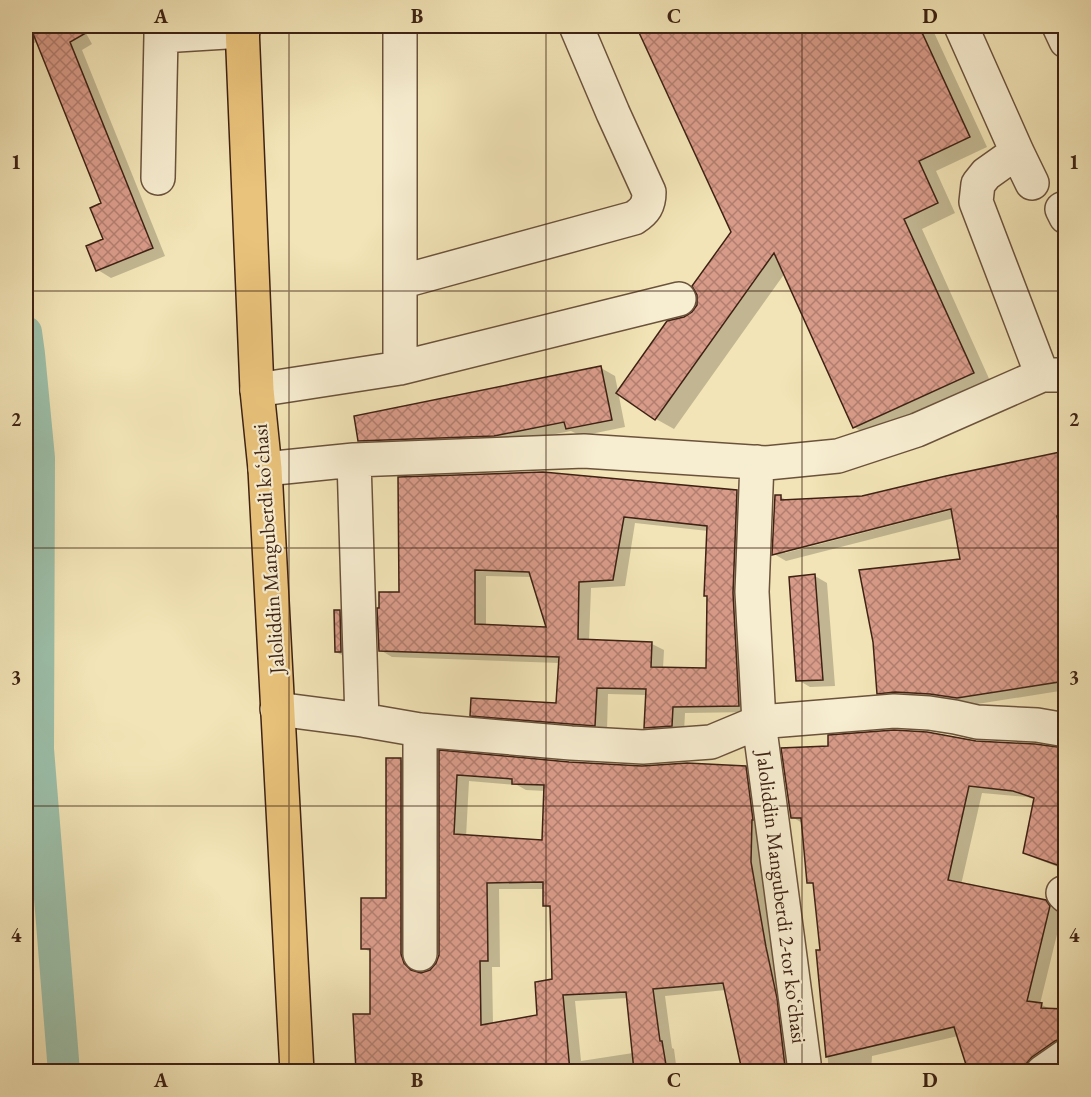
<svg xmlns="http://www.w3.org/2000/svg" width="1091" height="1097" font-family="'EB Garamond',serif">
  <style>
    .shadow { fill: #0003; fill-rule: evenodd }
    .lines { fill: none; stroke-linecap: round; stroke-linejoin: round }
    .canal { stroke: #9cbfa9; stroke-width: 32 }
    .building { fill: url(#building-cross-hatch); stroke: #3e2214; stroke-width: 1.5; fill-rule: evenodd }
    .minor-casing { stroke: #6b523c; stroke-width: 36 }
    .major-casing { stroke: #3e2214; stroke-width: 36 }
    .minor { stroke: #f7edd0; stroke-width: 33 }
    .major { stroke: #e9c27b; stroke-width: 33 }
    .grid { fill: none; stroke: #3e2214; stroke-width: 1.5; stroke-opacity: 0.55 }
    .labels { text-anchor: middle; dominant-baseline: central; stroke-width: 4.5; stroke-linejoin: round; paint-order: stroke }
    .street-label { font-size: 21px; fill: #3e2214; stroke: #f7edd0 }
    .neatline { fill: none; stroke: #3e2214; stroke-width: 2 }
    .grid-label { font-size: 20px; text-anchor: middle; font-weight: bold; fill: #3e2214 }
  </style>
  <defs>
    <pattern id="building-cross-hatch" width="8" height="8" patternUnits="userSpaceOnUse" patternTransform="scale(1.5)"><rect width="8" height="8" fill="#d99b89"/><path d="M0 0l8 8M0 8l8-8" fill="none" stroke="#b17e6f"/></pattern>
  </defs>
  <rect width="100%" height="100%" fill="#f2e4b6"/>
  <filter id="stains"><feTurbulence type="fractalNoise" baseFrequency=".00333" numOctaves="4"/><feColorMatrix values="0 0 0 0 .2 0 0 0 0 .09 0 0 0 0 .02 0 0 0 .5 -.17"/></filter>
  <radialGradient id="worn" r=".72"><stop offset=".6" stop-color="#630" stop-opacity="0"/><stop offset="1" stop-color="#630" stop-opacity=".3"/></radialGradient>
  <path class="shadow" d="M26,26h56l10,18 -10,6 83,206 -54,22 -13,-8 7,-30 -2,-36 -65,-163 -12,7z
    M638,26h293l56,121 -51,24 19,42 -33,16 69,154 -119,55 -18,-11 -69,-154 -111,156 -18,-10 -38,-27 66,-73 9,-6 39,-81z
    M601,368l14,8 10,51 -44,9 -10,-5 -62,12 -135,5 -14,-8z
    M1066,453v237l-95,15 -80,-5 -12,-7 83,-133 -8,-42 -168,43 -12,-7 7,-57 7,4 74,-4 84,-20zM958,505l1,3 -174,45v-3z
    M399,478l338,14 12,7 2,213 -66,1 -1,19 -26,2 -12,-7 1,-32 -39,-1 -1,37 -123,-9 -12,-7 85,-11 3,-41 -168,-6 -12,-7 21,-56zM635,523l73,8 -3,64 4,2 -1,73 -45,-2 1,-18 -12,-6 -63,-3 2,-53 34,-2zM486,576l46,1 16,51 -62,-2z
    M815,576l12,7 8,103 -25,1 -12,-7z
    M339,611l10,6 -3,40 -10,-5z
    M976,742l90,8v120l-29,-11 -12,-7 11,-52 -9,-3 -45,-4 -21,92 85,17 13,7 3,5 -22,90 12,6 14,1v38l-28,23h-68l-12,-36 -86,20 -1,16h-42l-11,-121h3l-7,-66 -6,-3 -4,-58 -12,-7z
    M440,752l129,11 73,4 103,1 13,7 39,297h-46l-9,-5 -16,-77 -61,6 7,52 2,1 3,23h-319v-12l13,-45 1,-62 -9,-5 24,-48 14,-140 12,7v195l3,10 2,2 13,-3 7,-7 2,-10zM469,781l48,4 9,5 19,1 -1,51 -78,-5zM499,889h46l-1,16 7,4 3,71 -16,36 -45,8 -1,-57h8zM628,998l5,55 -52,8 -6,-60z"/>
  <g class="lines">
    <path class="canal" d="M26,332l3,22 10,104 -1,291 26,323"/>
  </g>
  <path class="building" d="M30,26h68l-28,16 83,206 -57,23 -10,-25 17,-7 -13,-31 11,-5z
    M636,26h283l51,111 -51,24 19,42 -34,16 70,154 -121,55 -79,-175 -119,167 -39,-27 51,-72 17,-4 8,-5 5,-7v-10l-5,-9 39,-54z
    M601,366l11,54 -46,9 -2,-7 -70,14 -136,5 -4,-25z
    M1065,451v63l-8,2 8,37v128l-108,17 -27,-4 -35,-2 -18,2 -4,-52 -14,-72 101,-11 -9,-50 -179,46 3,-60h6v5l81,-4 84,-20z
    M543,472l194,18 -4,103 6,113 -66,1 -1,19 -28,2 2,-39 -49,-1 -2,38 -125,-10 1,-18 85,5 3,-46 -180,-6 -2,-43h2v-16h20l-1,-115zM624,517l83,9 -3,70h3l-1,72 -55,-1 1,-25 -74,-3 1,-57 34,-2zM475,570l54,2 17,55 -71,-3z
    M815,574l8,106 -27,1 -7,-104z
    M334,610h6l1,42h-6z
    M894,730l33,2 49,9 59,3 30,4v97l-5,21 -37,-13 11,-55 -21,-7 -44,-5 -21,94 98,20 4,6 -23,95 15,2 -1,5 24,1v28l-10,4 -23,16 -6,7 -1,7h-57l-14,-44 -128,30 -10,-107h4l-7,-67h-6l-6,-65h-10l-10,-70 47,-2v-11z
    M439,750l130,12 73,4 45,-3 59,3 7,54h-1l-1,42 15,85 11,51 8,69 -21,4h-22l-19,-88 -70,6 7,52h2l5,30h-33l-8,-79 -63,3 7,76h-24l-1,-3 -26,3h-163l-3,-57h17v-65h-9v-51h25v-140h15v196l3,9 7,7 10,3 9,-3 6,-7 3,-8zM457,775l55,4v5l32,1 -2,55 -88,-6zM543,882v24h7l2,73 -17,3 2,33 -56,10 -1,-64h8l-1,-78z"/>
  <g class="lines">
    <g class="minor-casing">
      <path id="minor" d="M161,26v10l82,-5
        M400,26v342
        M961,26l56,126 15,31
        M1059,26l7,15
        M1017,152l-31,22 -8,10 -2,18 66,173
        M158,178l3,-142
        M1062,209l4,8
        M400,282l234,-64c11,-7 15,-13 15,-26l-36,-79 -37,-87
        M257,390l143,-22 279,-69
        M354,460l8,260
        M757,462l-5,130 7,130 45,341 -1,9
        M265,469l89,-9 230,-9 183,12 71,-7 79,-26 125,-55h24
        M277,709l85,11 58,10 151,13 72,4 68,-5 48,-20 135,-11 35,2 26,4 22,5 60,3 29,5
        M420,730v224
        M1063,893l3,3
        M1043,1072l23,-16"/>
    </g>
    <g class="major-casing">
      <path id="major" d="M242,26l15,364 8,79 32,603"/>
    </g>
    <use href="#minor" class="minor"/>
    <use href="#major" class="major"/>
  </g>
  <path class="grid" d="M289,26v1046M546,26v1046M802,26v1046M26,291h1040M26,548h1040M26,806h1040"/>
  <g class="labels">
    <g class="street-label">
      <text transform="translate(268 549) rotate(-94)">Jaloliddin Manguberdi koʻchasi</text>
      <text transform="translate(782 897) rotate(83)">Jaloliddin Manguberdi 2-tor koʻchasi</text>
    </g>
  </g>
  <rect width="1091" height="1097" fill="none" stroke="#f2e4b6" stroke-width="66"/>
  <rect x="33" y="33" width="1025" height="1031" class="neatline"/>
  <g class="grid-label">
    <text x="161" y="23">A</text>
    <text x="417" y="23">B</text>
    <text x="674" y="23">C</text>
    <text x="930" y="23">D</text>
    <text x="16" y="169">1</text>
    <text x="1074" y="169">1</text>
    <text x="16" y="426">2</text>
    <text x="1074" y="426">2</text>
    <text x="16" y="684">3</text>
    <text x="1074" y="684">3</text>
    <text x="16" y="942">4</text>
    <text x="1074" y="942">4</text>
    <text x="161" y="1087">A</text>
    <text x="417" y="1087">B</text>
    <text x="674" y="1087">C</text>
    <text x="930" y="1087">D</text>
  </g>
  <rect width="100%" height="100%" filter="url(#stains)"/>
  <rect width="100%" height="100%" fill="url(#worn)"/>
</svg>
